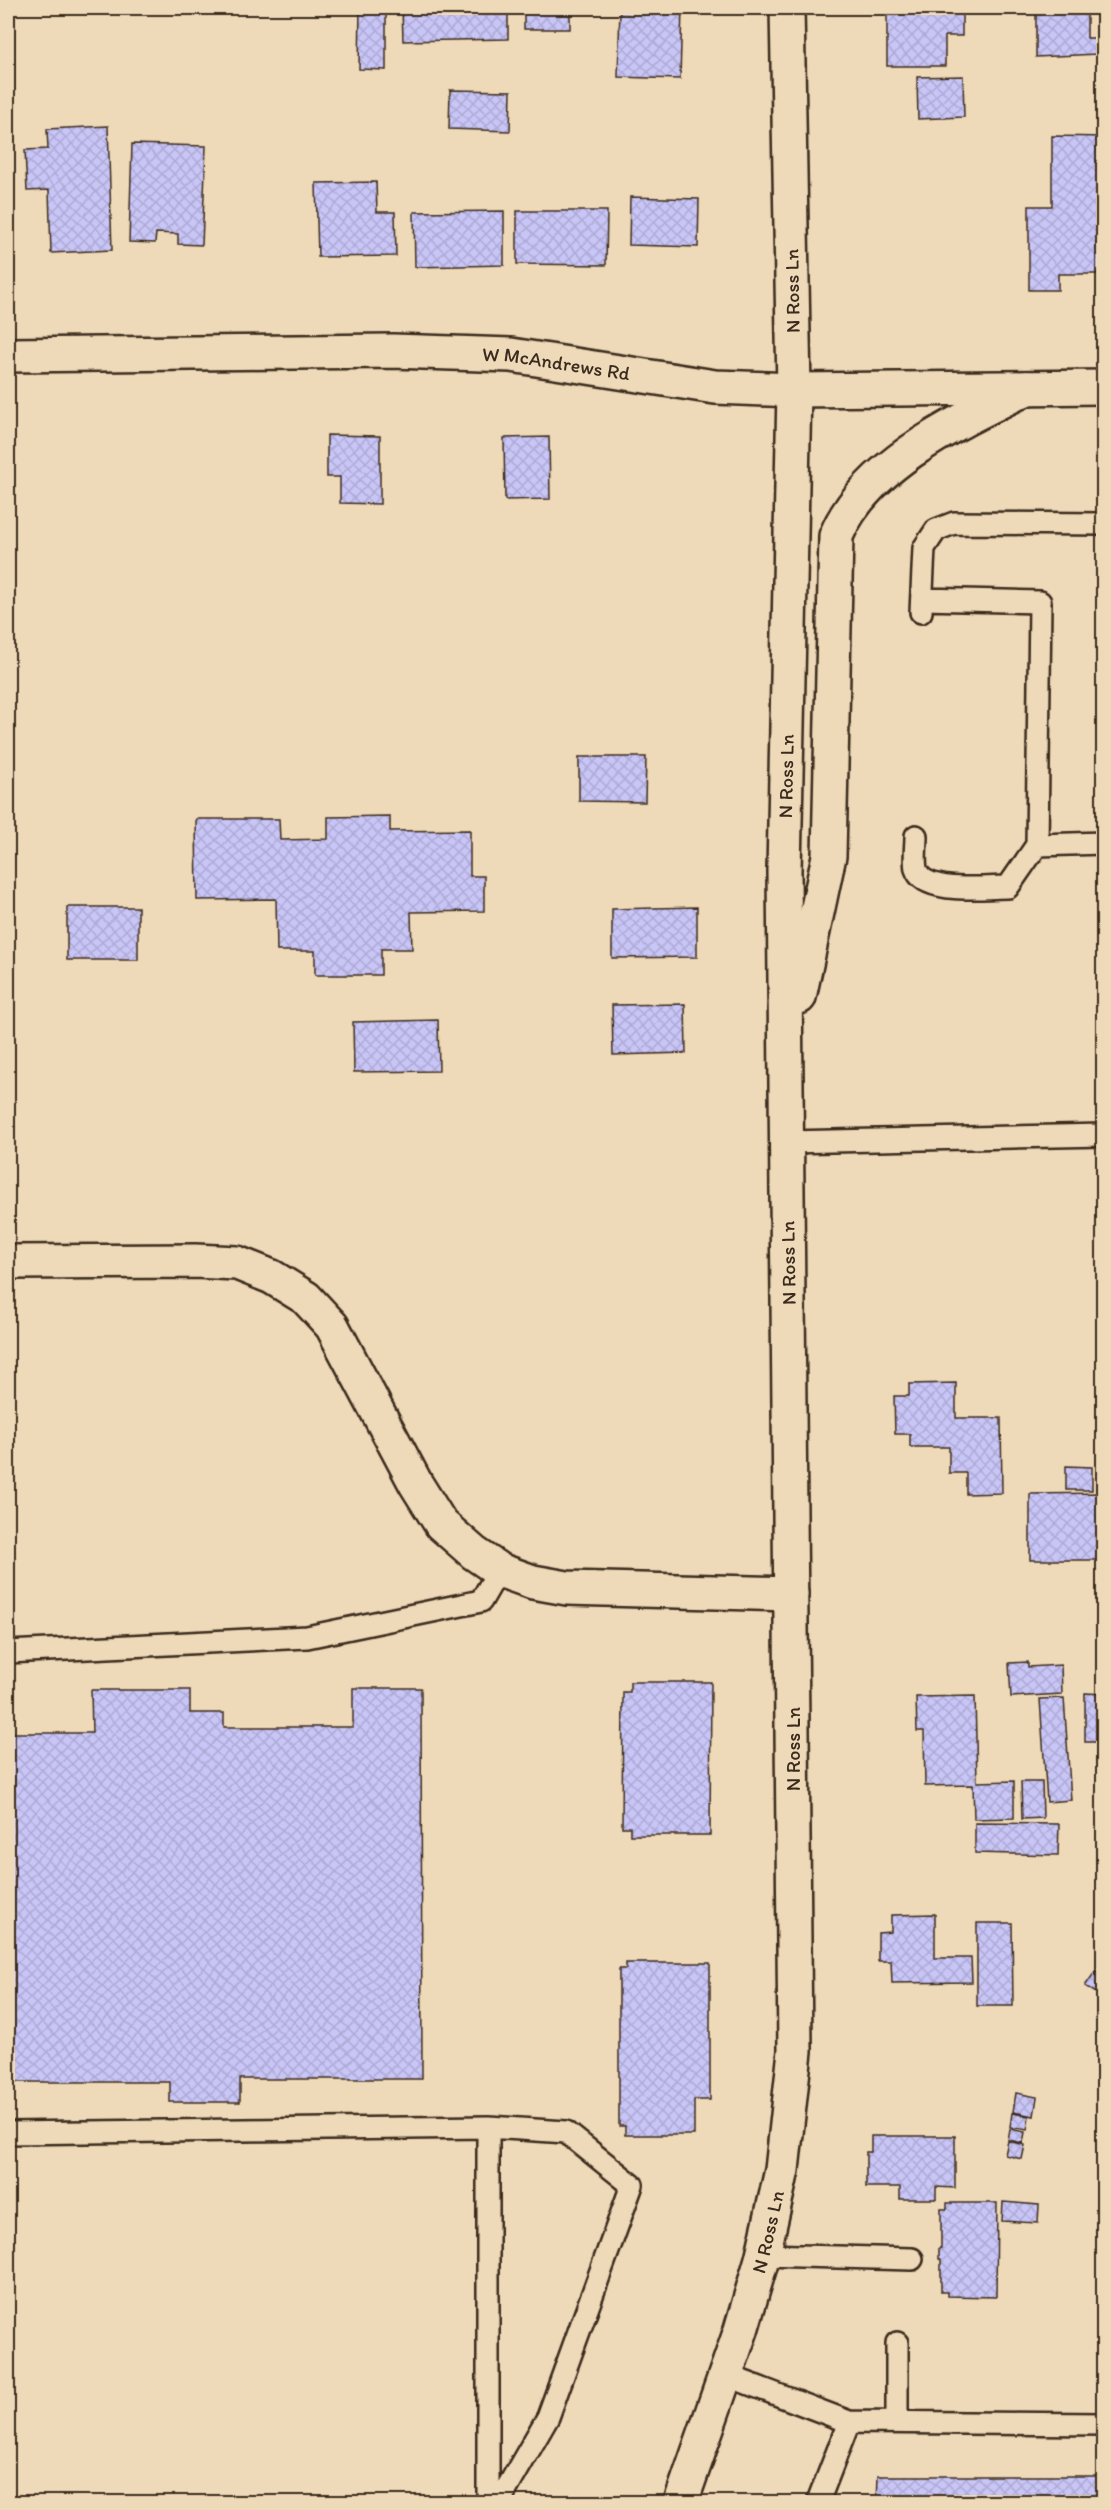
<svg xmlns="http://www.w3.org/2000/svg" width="1111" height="2510" font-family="Itim,sans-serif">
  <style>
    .building { fill: url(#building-cross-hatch); stroke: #3b2a1e; stroke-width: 1.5 }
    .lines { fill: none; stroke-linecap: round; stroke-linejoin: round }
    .service-casing { stroke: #3b2a1e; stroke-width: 26 }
    .minor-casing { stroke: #3b2a1e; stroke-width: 38 }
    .tertiary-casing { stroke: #3b2a1e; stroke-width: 38 }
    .secondary-casing { stroke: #3b2a1e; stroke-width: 38 }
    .service { stroke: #eedab8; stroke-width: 21 }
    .minor { stroke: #eedab8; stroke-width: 33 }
    .tertiary { stroke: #eedab8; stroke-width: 33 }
    .secondary { stroke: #eedab8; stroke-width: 33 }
    .labels { text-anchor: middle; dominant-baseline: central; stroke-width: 4.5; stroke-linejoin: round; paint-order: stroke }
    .street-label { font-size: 20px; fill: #3b2a1e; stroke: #eedab8 }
  </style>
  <defs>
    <pattern id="building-cross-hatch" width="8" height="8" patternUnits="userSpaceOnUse" patternTransform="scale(1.5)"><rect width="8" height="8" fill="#c8c5f7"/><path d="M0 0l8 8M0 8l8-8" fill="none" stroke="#ada9d3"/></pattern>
  </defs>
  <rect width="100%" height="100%" fill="#eedab8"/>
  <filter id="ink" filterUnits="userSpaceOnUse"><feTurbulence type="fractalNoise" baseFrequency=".0167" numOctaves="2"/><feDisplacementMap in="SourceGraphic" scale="12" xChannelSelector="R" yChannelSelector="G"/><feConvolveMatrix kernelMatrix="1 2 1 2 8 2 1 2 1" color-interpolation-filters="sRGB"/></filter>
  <g filter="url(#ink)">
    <path class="building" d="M360,8h26v62l-27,-1z
      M402,8h106v31l-105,2z
      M524,8h46v21h-46z
      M620,8h62l-2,71 -62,-2z
      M887,8h75v28h-17v30h-58z
      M1036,8h51v30h10v16l-61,3z
      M8,23h6v98h-6z
      M963,76l1,41 -46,2 -1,-42z
      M450,90l61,1 -1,40 -61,-2z
      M108,126l4,124 -61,3 -2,-63 -22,1 -2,-41 23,-1 -1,-20z
      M1052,136l52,1v137h-46v16h-29v-84h23z
      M132,144l74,2 -4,99 -24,-1v-10l-22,-1 -1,10 -26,-1z
      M8,166h4l1,98h-5z
      M376,182l1,30h18l1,44 -78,1 -2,-74z
      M630,197l69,2 -1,48 -69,-2z
      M504,211v54l-89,2 -1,-55z
      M517,211h90l-1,54 -89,-1z
      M327,435l53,1v68l-40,-1v-26h-13z
      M549,437l1,62 -45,1 -1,-62z
      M579,757h67l-1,45 -66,-1z
      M390,816v15l80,-1v46h14v35l-73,1 1,37h-31v26h-66v-24h-38l-1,-52 -79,1 -1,-81h83l1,21 48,-1v-22z
      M67,907h71v53h-71z
      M697,907v50l-85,1v-49z
      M685,1004l1,49 -73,2 -1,-50z
      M438,1020l1,51 -85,1 -1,-50z
      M956,1383v35h45l1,75 -36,1v-21h-17v-26h-39v-13h-15l-1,-38h15v-12z
      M1066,1466l26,1v23h-26z
      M1104,1493v67h-74v-66z
      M1028,1662v5l33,-2 1,29 -51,3 -2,-34z
      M630,1682h81l-1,153h-80v-8h-8l1,-135h7z
      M353,1688h68l1,391h-182v23h-70v-20h-162v-349h84l-1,-43h99v23h34v14h129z
      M1085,1693l19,1v48h-19z
      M975,1696l2,86 37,-1v37l-40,1 -1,-34 -48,1 -1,-55h-7l-1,-34z
      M1064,1698l7,102 -24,2 -7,-103z
      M1021,1782h21l1,36 -21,1z
      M975,1823l84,1 -1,31 -83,-2z
      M935,1914v44h36l1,24 -80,1 -1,-22h-13v-28l13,-1v-17z
      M977,1923h35l1,83h-36z
      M1104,1959v39l-19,-12z
      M626,1963h84v137h-16v35h-69v-9h-6v-157h7z
      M1016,2093l21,4 -3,19 -21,-4z
      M1012,2113l17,3 -2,14 -17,-3z
      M1010,2129l15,3 -2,11 -15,-3z
      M871,2136h84v52l-19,-1v12h-36v-12h-34v-35h5z
      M1008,2141l17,4 -3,14 -17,-4z
      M1003,2202l36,3 -1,18 -36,-2z
      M947,2203h50l-1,94 -49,-1v-4h-6v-33h-2v-11h2v-39h6z
      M878,2476h221v26h-222z"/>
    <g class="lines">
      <g class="service-casing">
        <path id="service" d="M921,612l3,-64 12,-18 18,-7 150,1
          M916,836c0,9 -2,23 0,33 8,26 69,18 92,18l29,-42 3,-243 -118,-3
          M1037,845l67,-2
          M787,1142l317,-7
          M8,1652l299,-15 174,-36 18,-31
          M488,2127v375
          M8,2133l480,-6 78,5 66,53 -84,232 -49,85
          M763,2255l149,4
          M897,2343v79
          M726,2375l123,47 255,2
          M818,2502l31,-80"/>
      </g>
      <g class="minor-casing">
        <g id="minor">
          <path id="s1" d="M8,355l385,-4 118,4 204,32 79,3"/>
          <path d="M8,1262l187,-1 42,2 35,14 34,21 26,28 84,158 25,40 33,29 25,17 34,12 34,6 224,6"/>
        </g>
      </g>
      <g class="tertiary-casing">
        <path id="tertiary" d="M794,390l310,-3"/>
      </g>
      <g class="secondary-casing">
        <g id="secondary">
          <path d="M799,997l30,-141 7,-320c30,-73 124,-115 191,-148"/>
          <path id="s2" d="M681,2502l60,-172 21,-71 20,-89 13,-119 -11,-1180 10,-481 -7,-382"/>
        </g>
      </g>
      <use href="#service" class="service"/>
      <use href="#minor" class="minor"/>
      <use href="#tertiary" class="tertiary"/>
      <use href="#secondary" class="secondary"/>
    </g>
  </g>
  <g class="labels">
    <g class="street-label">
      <text transform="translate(792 291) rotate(-91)">N Ross Ln</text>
      <text stroke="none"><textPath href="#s1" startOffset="549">W McAndrews Rd</textPath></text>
      <text stroke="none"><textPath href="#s2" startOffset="1742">N Ross Ln</textPath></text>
      <text transform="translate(788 1263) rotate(-91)">N Ross Ln</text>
      <text transform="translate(793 1749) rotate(-90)">N Ross Ln</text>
      <text stroke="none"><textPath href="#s2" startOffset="284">N Ross Ln</textPath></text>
    </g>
  </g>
  <rect width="1111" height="2510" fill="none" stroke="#eedab8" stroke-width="30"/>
  <rect x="15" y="15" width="1081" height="2480" fill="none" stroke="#3b2a1e" stroke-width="2" filter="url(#ink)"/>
</svg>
